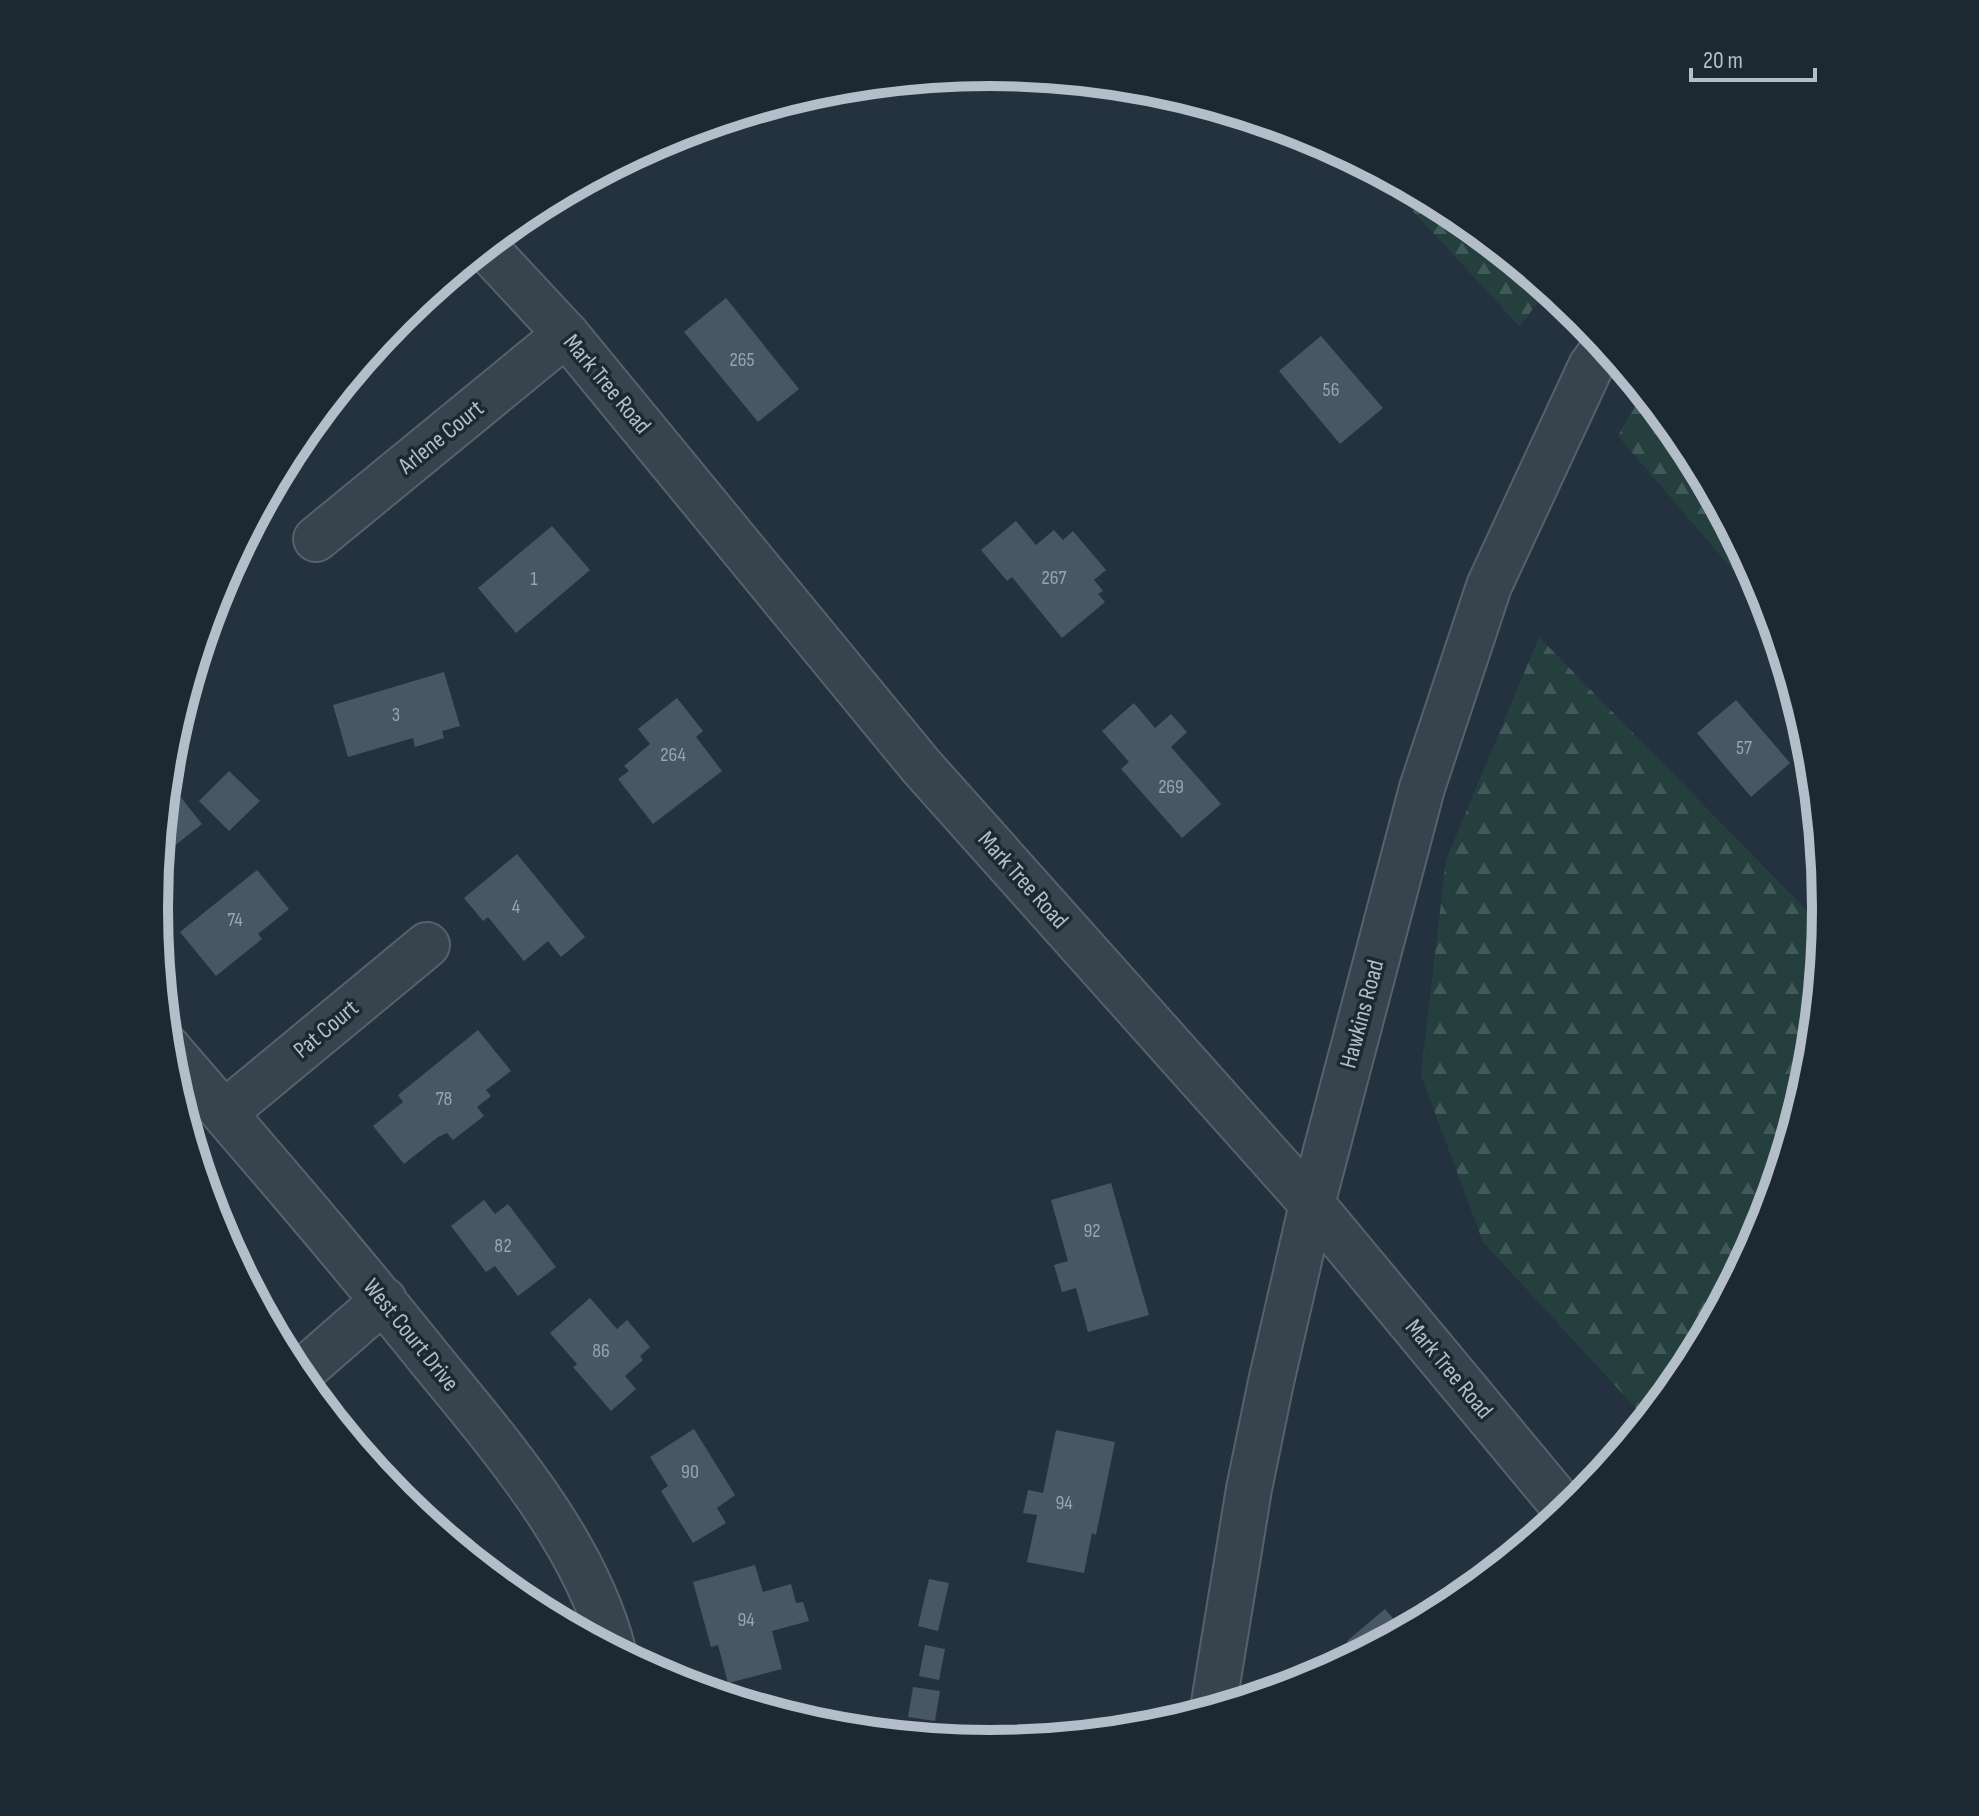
<svg xmlns="http://www.w3.org/2000/svg" width="1979" height="1816" font-family="'Sofia Sans Condensed',sans-serif">
  <style>
    .forest { fill: url(#forest-firs) }
    .building { fill: #475864 }
    .lines { fill: none; stroke-linecap: round; stroke-linejoin: round }
    .minor-casing { stroke: #55616c; stroke-width: 48 }
    .tertiary-casing { stroke: #55616c; stroke-width: 48 }
    .minor { stroke: #37444e; stroke-width: 44 }
    .tertiary { stroke: #37444e; stroke-width: 44 }
    .labels { text-anchor: middle; dominant-baseline: central; stroke-width: 7; stroke-linejoin: round; paint-order: stroke }
    .number-label { font-size: 20px; fill: #98a4b0 }
    .street-label { font-size: 24px; fill: #b3bec9; stroke: #1c2933 }
    .rim { fill: none; stroke: #b3bec9; stroke-width: 10 }
  </style>
  <defs>
    <pattern id="forest-firs" width="22" height="20" patternUnits="userSpaceOnUse" patternTransform="scale(2)"><rect width="22" height="20" fill="#253f3f"/><path d="M5 1l3.5 6h-7zM16 11l3.5 6h-7z" fill="#425959"/></pattern>
  </defs>
  <rect width="100%" height="100%" fill="#23323e"/>
  <path class="forest" d="M1376,171l78,42 93,76 -27,38z
    M1642,392l43,52 77,144 7,24 -151,-176z
    M1539,637l285,291c-5,47 -4,99 -15,146 -30,124 -81,246 -163,345l-163,-177 -62,-167 25,-215z"/>
  <path class="building" d="M726,298l73,91 -41,33 -74,-90z
    M1321,336l62,72 -43,36 -61,-73z
    M1016,521l20,24 18,-15 9,10 10,-9 33,39 -12,10 9,11 -5,3 7,8 -43,36 -50,-61 -5,4 -26,-31z
    M552,526l38,44 -74,63 -38,-45z
    M444,672l16,54 -18,5 2,7 -29,9 -2,-9 -65,19 -15,-52z
    M677,698l26,33 -7,6 26,34 -69,53 -35,-45 11,-8 -5,-5 26,-22 -12,-15z
    M1736,700l54,63 -39,34 -54,-64z
    M1134,703l21,25 16,-14 16,18 -16,15 50,57 -39,34 -61,-69 8,-7 -27,-31z
    M229,771l31,30 -31,30 -30,-30z
    M179,795l23,29 -44,35 5,-51z
    M517,854l68,83 -24,20 -13,-16 -24,20 -36,-44 -5,4 -19,-23z
    M257,870l32,39 -31,25 4,5 -46,37 -36,-44z
    M478,1030l33,41 -25,19 5,6 -14,11 7,9 -31,24 -6,-7 -9,4 -34,27 -31,-38 30,-24 -5,-7z
    M1111,1183l38,132 -61,17 -12,-44 -14,4 -8,-27 14,-4 -17,-61z
    M484,1200l11,14 13,-10 48,63 -38,29 -23,-30 -9,6 -35,-46z
    M590,1298l27,31 10,-9 23,27 -10,9 3,4 -18,16 11,13 -25,22 -38,-44 4,-3 -27,-31z
    M694,1429l41,66 -18,13 9,15 -33,20 -32,-52 7,-5 -18,-29z
    M1056,1430l59,12 -19,93 -4,-2 -8,40 -57,-11 10,-47 -14,-2 5,-23 15,3z
    M755,1565l8,27 28,-8 5,19 7,-1 6,19 -37,10 10,38 -54,14 -10,-38 -7,2 -18,-65z
    M929,1579l20,4 -11,48 -20,-5z
    M1385,1609l18,21 -45,24 -11,-13z
    M925,1645l20,4 -6,31 -20,-4z
    M913,1687l27,4 -5,30 -27,-4z"/>
  <g class="lines">
    <g class="minor-casing">
      <path id="minor" d="M316,539l250,-205
        M167,1047c89,103 178,206 263,312 71,87 154,181 183,291
        M224,1113l203,-168
        M297,1376l87,-76"/>
    </g>
    <g class="tertiary-casing">
      <path id="tertiary" d="M484,246l82,88 355,432 391,438 255,307
        M1213,1709l36,-220 22,-107 41,-178 110,-416 67,-202 102,-220 14,-19"/>
    </g>
    <use href="#minor" class="minor"/>
    <use href="#tertiary" class="tertiary"/>
  </g>
  <g class="labels">
    <g class="number-label">
      <text x="742" y="360">265</text>
      <text x="1331" y="390">56</text>
      <text x="1054" y="578">267</text>
      <text x="534" y="579">1</text>
      <text x="396" y="715">3</text>
      <text x="1744" y="748">57</text>
      <text x="673" y="755">264</text>
      <text x="1171" y="787">269</text>
      <text x="516" y="907">4</text>
      <text x="235" y="920">74</text>
      <text x="444" y="1099">78</text>
      <text x="1092" y="1231">92</text>
      <text x="503" y="1246">82</text>
      <text x="601" y="1351">86</text>
      <text x="690" y="1472">90</text>
      <text x="1064" y="1503">94</text>
      <text x="746" y="1620">94</text>
    </g>
    <g class="street-label">
      <text transform="translate(607 384) rotate(50)">Mark Tree Road</text>
      <text transform="translate(441 437) rotate(-39)">Arlene Court</text>
      <text transform="translate(1023 880) rotate(48)">Mark Tree Road</text>
      <text transform="translate(1362 1014) rotate(-75)">Hawkins Road</text>
      <text transform="translate(326 1029) rotate(-40)">Pat Court</text>
      <text transform="translate(411 1335) rotate(51)">West Court Drive</text>
      <text transform="translate(1449 1369) rotate(50)">Mark Tree Road</text>
    </g>
  </g>
  <path d="M0 0H1979V1816H0ZM168 908a822 822 0 1 1 1644 0a822 822 0 1 1-1644 0Z" fill="#1c2933" fill-rule="evenodd"/>
  <path class="rim" d="M168 908a822 822 0 1 1 1644 0a822 822 0 1 1-1644 0Z"/>
  <path d="M1691 68v12h124v-12" fill="none" stroke="#b3bec9" stroke-width="4"/>
  <text x="1703" y="68" font-size="24" fill="#b3bec9" stroke="#1c2933" stroke-width="6" paint-order="stroke">20 m</text>
</svg>
